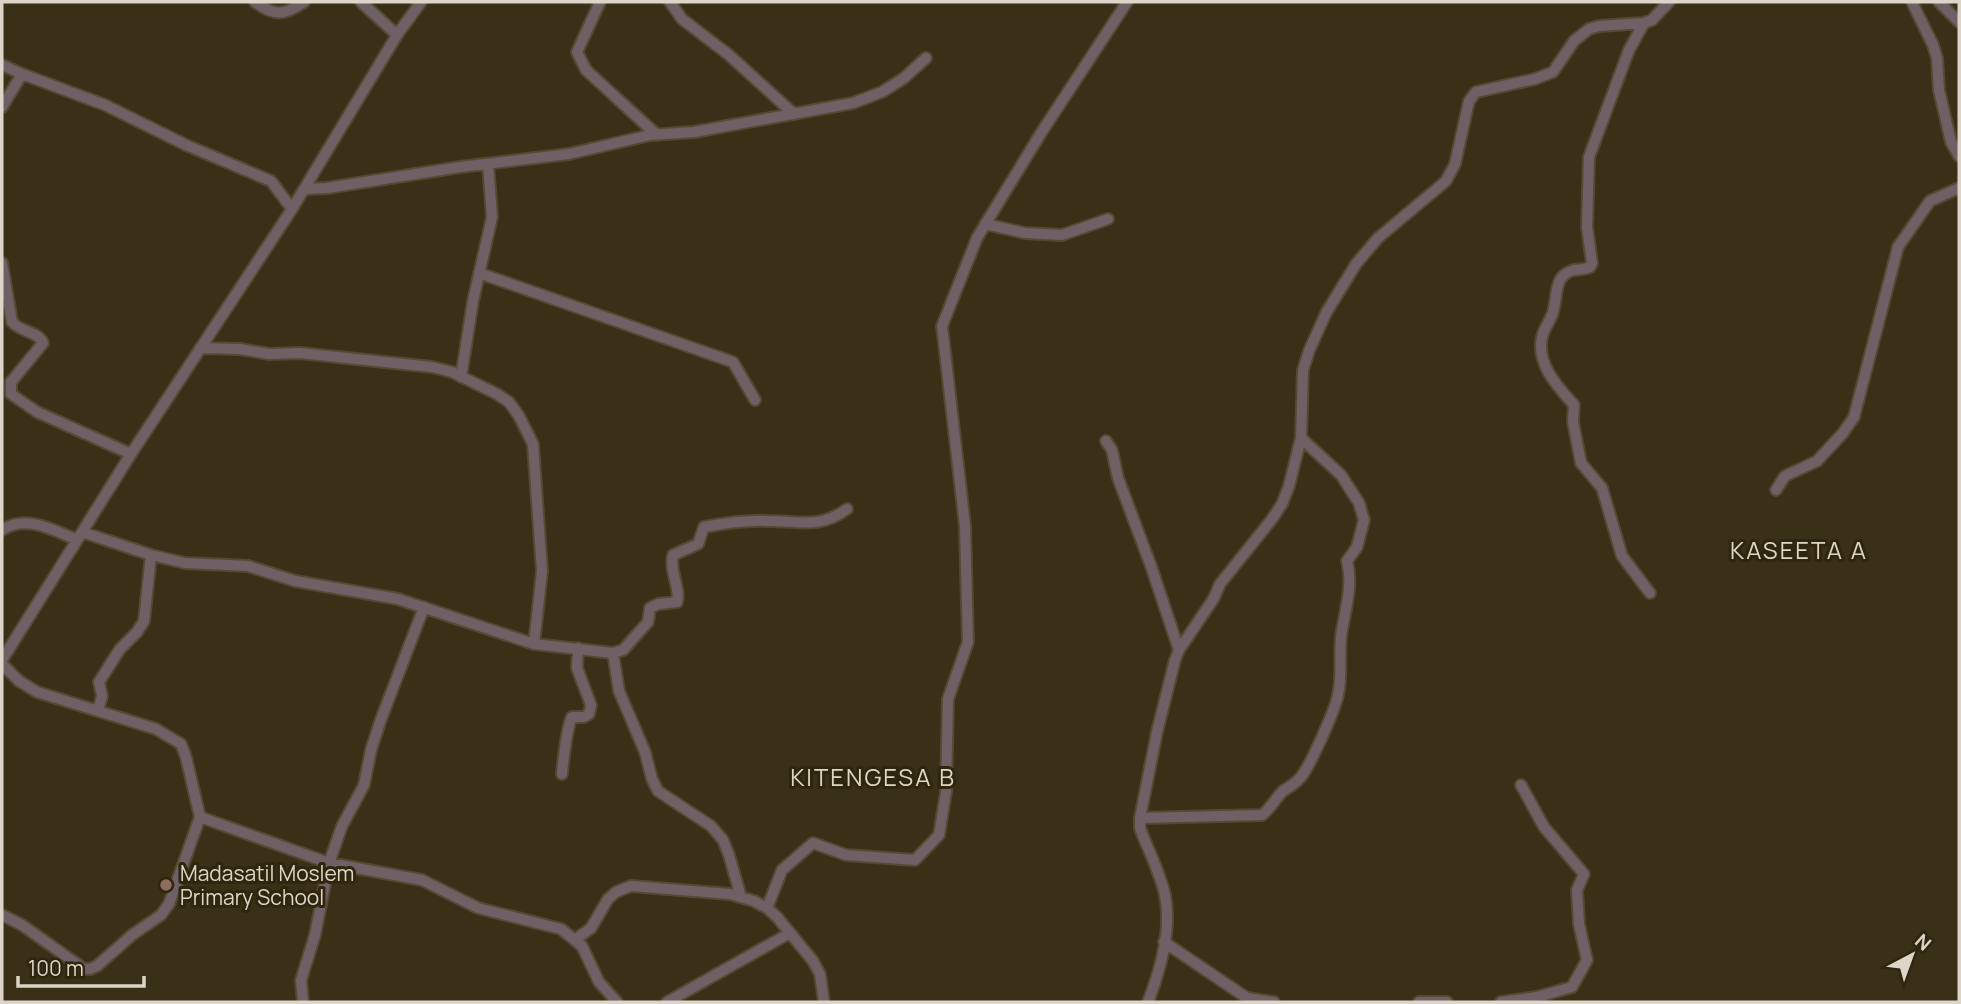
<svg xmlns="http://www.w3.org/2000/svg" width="1961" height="1004" font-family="Manrope,sans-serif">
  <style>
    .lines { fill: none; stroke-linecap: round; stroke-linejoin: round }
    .minor-casing { stroke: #544a33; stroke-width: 14 }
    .minor { stroke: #6e6064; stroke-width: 10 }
    .education-dot { fill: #8d6e63; stroke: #30250d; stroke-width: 2.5 }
    .labels { text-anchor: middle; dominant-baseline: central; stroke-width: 6; stroke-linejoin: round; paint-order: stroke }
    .poi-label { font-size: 21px; fill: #ddd6c8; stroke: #30250d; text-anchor: start }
    .quarter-label { font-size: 24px; letter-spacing: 2px; fill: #ddd6c8; stroke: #30250d }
  </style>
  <rect width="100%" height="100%" fill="#3a2f17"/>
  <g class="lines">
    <g class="minor-casing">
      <path id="minor" d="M255,2c19,14 29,14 49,0
        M361,2l36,33
        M600,2l-23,50 9,18 71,65
        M670,2l12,17 47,36 65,59
        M1912,2l21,43 4,13 2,32 12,52 8,14
        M1939,2l20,20
        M1644,23l-15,27 -40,107 -2,70 5,36 -2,4c-6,3 -10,2 -16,3 -21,5 -16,26 -21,42 -2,8 -9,16 -11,25 -6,27 15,49 32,68l-1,17 8,41 21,25 20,68 28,37
        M2,65l20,9 83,31 81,40 85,36 21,28
        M2,107l20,-33
        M305,189l22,-1 133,-21 109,-13 81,-19 44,-3 159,-29 29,-11 22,-14 22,-20
        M985,224l40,9 37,2 46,-16
        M2,263l10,59c8,10 26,9 31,21l-32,39v12l26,18 94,42
        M479,273l254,89 22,38
        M200,348l40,1 29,5 31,-1 132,14 20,5 45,22 12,8 10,14 14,28 9,127 -8,73
        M461,377l12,-76 19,-84 -4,-53
        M1106,441l6,9 6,28 33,88 28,84
        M1776,490l9,-14 32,-15 26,-28 11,-16 44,-170 32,-46 29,-13
        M2,530c24,-16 52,0 75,10
        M82,532l69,23 34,8 63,3 47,15 103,18 136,45 79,9 10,-3 25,-28 2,-14 8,-4 19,-2c4,-13 -8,-31 -4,-47l25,-11 6,-17c21,-4 44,-7 65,-6 32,0 51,8 78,-12
        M613,653l6,38 26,61 7,27 6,12 53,35 12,14 6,15 12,42
        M2,660l129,-206 161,-245 105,-174 24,-33
        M2,664l17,17 18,11 119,37 25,15 5,13 14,60 -31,87 -8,11 -29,20 -35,31 -7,3h-6l-62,-44 -20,-10
        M98,711l4,-15 -3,-14 21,-33 17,-17 7,-11 7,-66
        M562,774c1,-12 5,-48 10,-57h12l5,-3 2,-9 -14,-37 1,-20
        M200,817l129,46 93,17 56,28 83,21 21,17 17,36 18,20
        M1140,818l122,-3c9,-7 13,-16 21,-24 6,-4 12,-7 17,-13 10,-11 35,-68 38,-83 5,-21 0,-44 4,-65 4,-23 11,-46 5,-69l10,-14 7,-27 -5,-17 -18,-28 -40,-37
        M767,908l15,-38 31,-27 33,12 69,5 24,-25 7,-43 2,-93 20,-57 -3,-116 -23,-200 35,-88 64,-105 86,-131
        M576,939l15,-11 17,-29 8,-7 15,-6 99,8 24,7 13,7 10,9 36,44 7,13 4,28
        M1164,942l83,56 27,4
        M303,1002l-2,-22 14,-45 14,-72 13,-37 22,-41 7,-35 9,-28 44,-115
        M667,1002l123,-69
        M1148,1002c12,-31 24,-73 17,-107 -5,-23 -17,-45 -25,-67v-10l17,-86 18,-72 4,-10 35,-52 6,-14 52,-65 10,-15 7,-18 12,-48 2,-68 6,-19 17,-38 30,-49 22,-26 68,-57 9,-17 14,-63 7,-9 59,-13 18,-7 21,-31 15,-12 10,-3 45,-3 8,-3 17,-18
        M1419,1002h28
        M1501,1002l36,-5 35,-10 15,-27 -8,-36 -2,-34 7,-16 -40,-47 -23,-42"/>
    </g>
    <use href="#minor" class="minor"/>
  </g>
  <circle class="education-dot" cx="166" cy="885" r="7"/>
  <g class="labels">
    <g class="poi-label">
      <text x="180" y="873">Madasatil Moslem<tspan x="180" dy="24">Primary School</tspan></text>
    </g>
    <g class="quarter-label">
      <text x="1799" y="549">KASEETA A</text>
      <text x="873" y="776">KITENGESA B</text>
    </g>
  </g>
  <rect width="1961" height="1004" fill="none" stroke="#ddd6c8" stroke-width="7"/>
  <g transform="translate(1912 955) rotate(41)" stroke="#30250d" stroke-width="5" paint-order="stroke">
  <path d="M0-5L12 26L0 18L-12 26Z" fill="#ddd6c8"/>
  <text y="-10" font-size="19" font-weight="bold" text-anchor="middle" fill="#ddd6c8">N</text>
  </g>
  <path d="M18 976v10h126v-10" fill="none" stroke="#ddd6c8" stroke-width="3.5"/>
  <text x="28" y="976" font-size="21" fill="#ddd6c8" stroke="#30250d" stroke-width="5" paint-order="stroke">100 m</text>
</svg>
